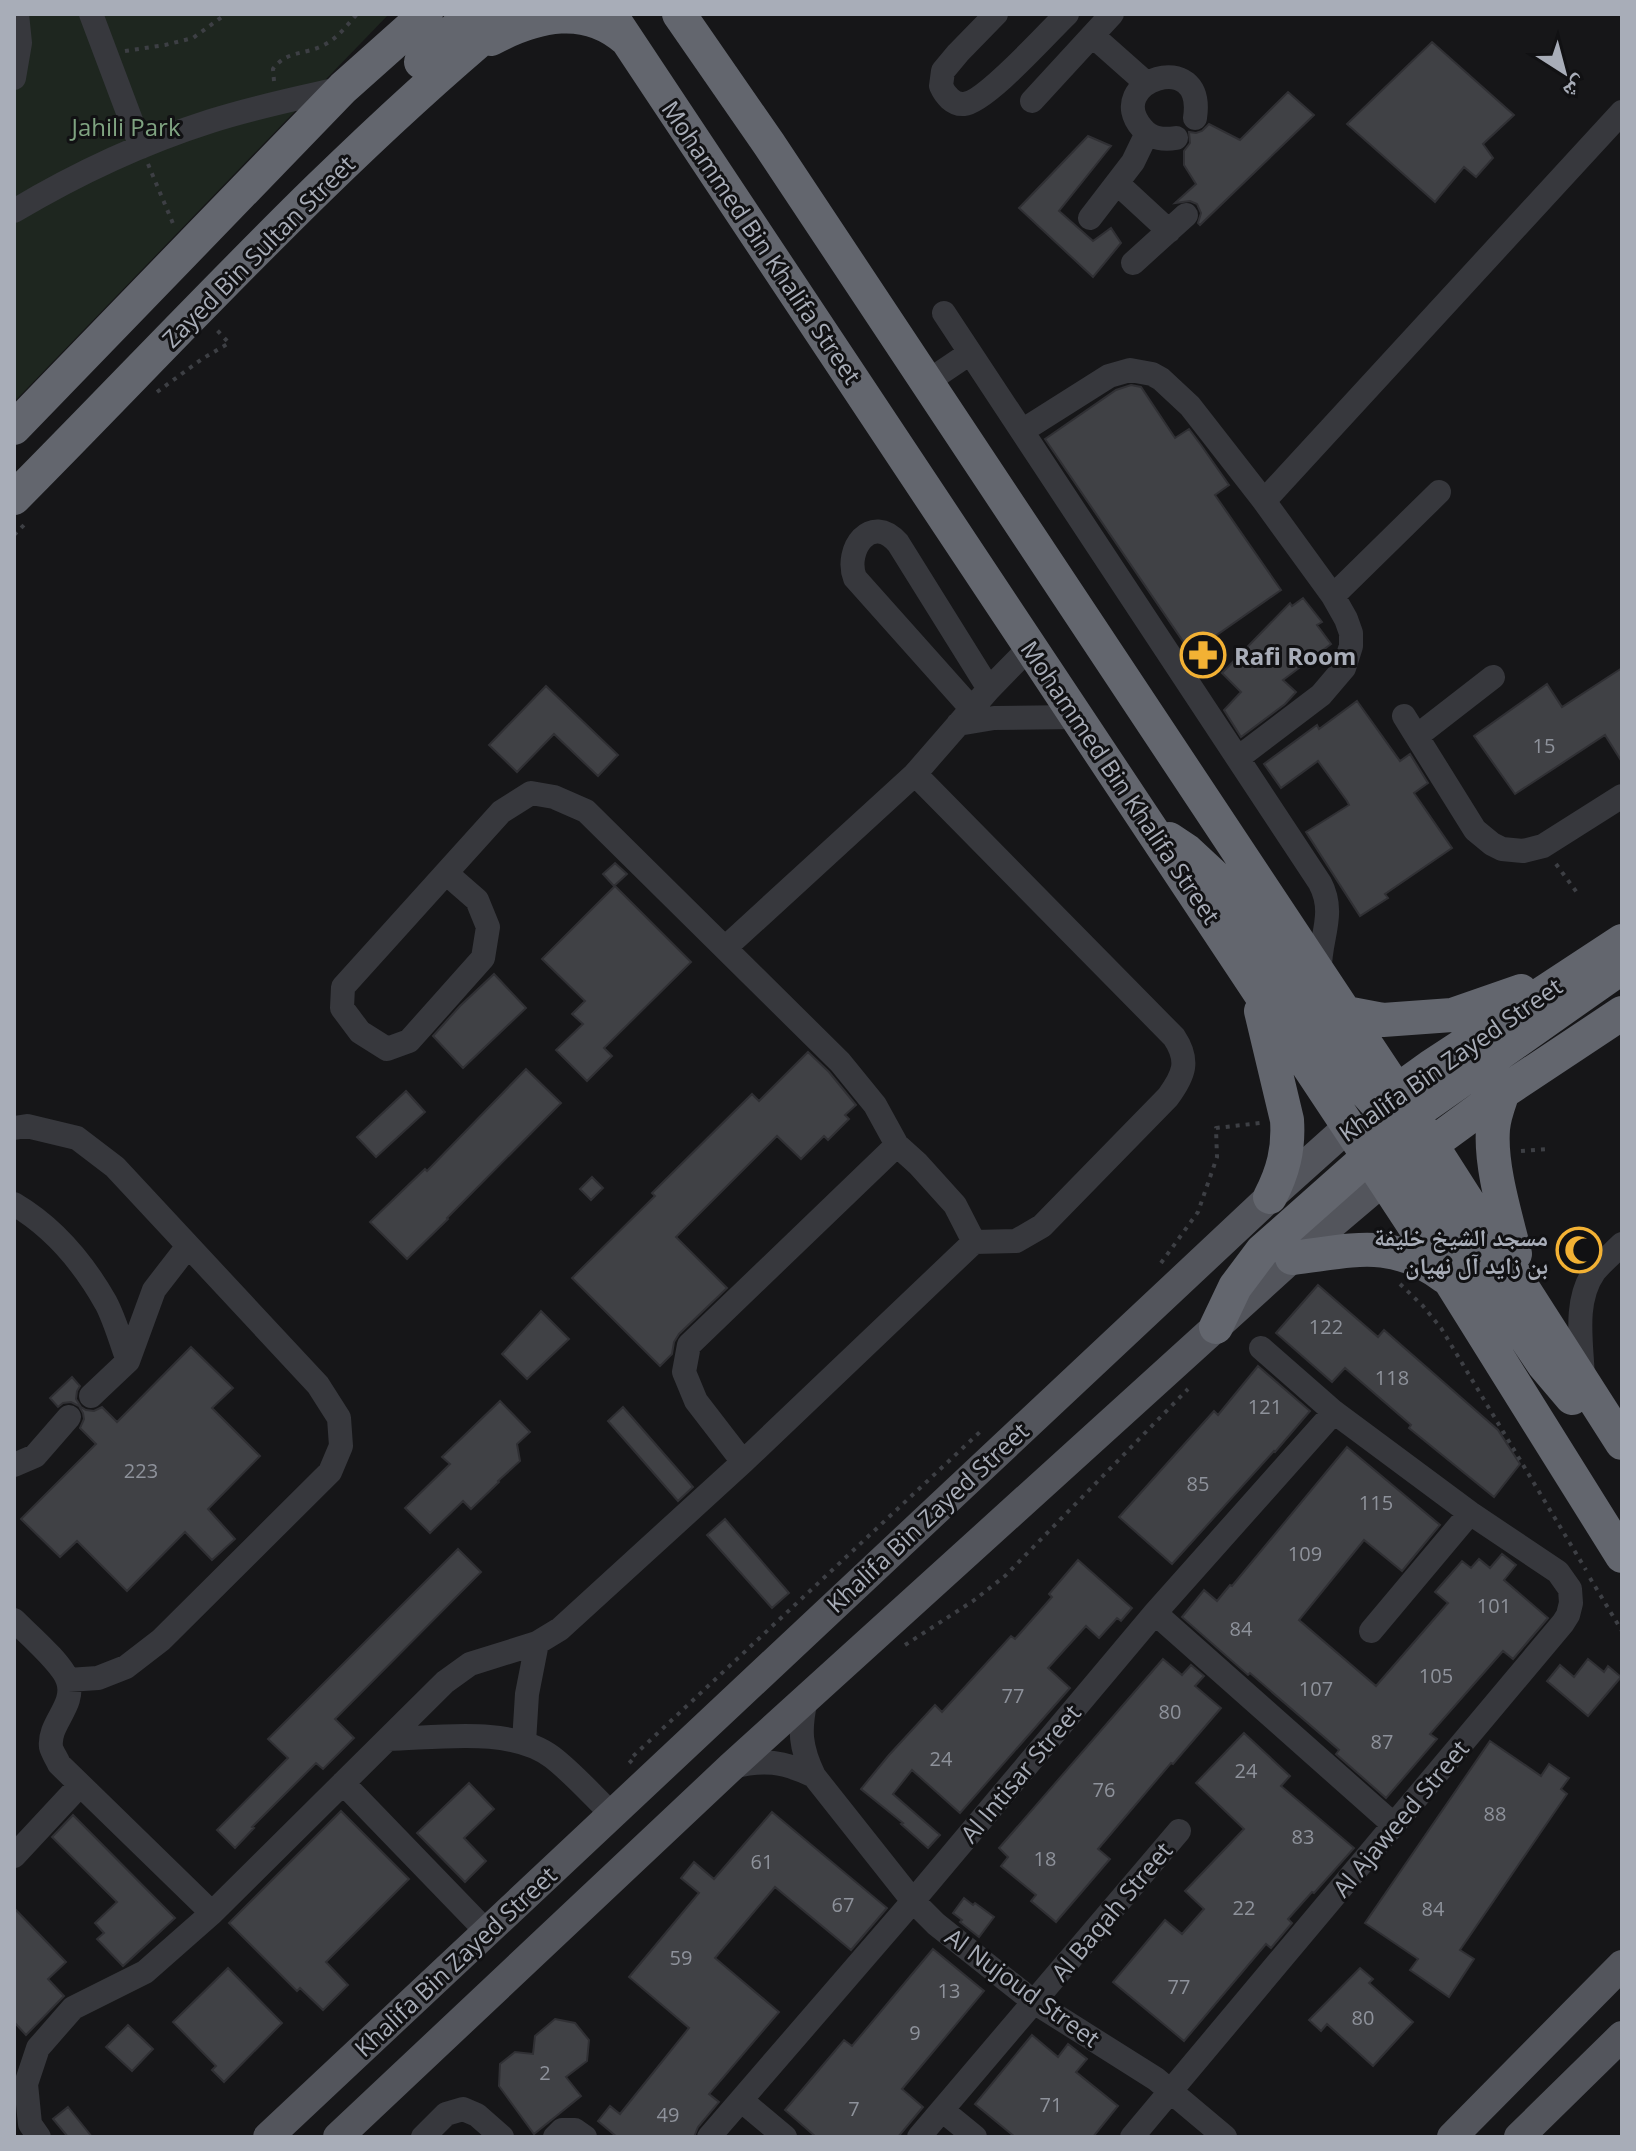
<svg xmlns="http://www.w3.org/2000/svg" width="1636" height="2151" font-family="'Open Sans','Noto Naskh Arabic',sans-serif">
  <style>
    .green { fill: #1e261f }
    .building { fill: #404145; stroke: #303034; stroke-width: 2 }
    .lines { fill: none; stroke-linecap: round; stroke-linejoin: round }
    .path { stroke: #3d3f44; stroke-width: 4; stroke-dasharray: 4 6; stroke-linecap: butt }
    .minor { stroke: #37383d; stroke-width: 24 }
    .major { stroke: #53555c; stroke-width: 30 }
    .highway { stroke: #63666e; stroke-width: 34 }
    .labels { text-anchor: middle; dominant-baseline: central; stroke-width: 6; stroke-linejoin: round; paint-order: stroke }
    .number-label { font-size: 20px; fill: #8e929b }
    .park-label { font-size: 24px; fill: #7fa381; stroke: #111113 }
    .street-label { font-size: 24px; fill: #a8adb8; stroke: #111113 }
    .poi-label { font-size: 24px; font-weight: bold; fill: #a8adb8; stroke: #111113; text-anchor: start }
  </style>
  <rect width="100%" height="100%" fill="#161618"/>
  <path class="green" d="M14,14h375l-375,388z"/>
  <path class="building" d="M1432,42l82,73 -31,29 10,14 -17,19 -12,-10 -29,35 -88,-78z
    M1288,92l26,23 -114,110 -2,-2 3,-10 -4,-9 -7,-3 -15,2 21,-19 -12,-19v-14l6,-8 -1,-11 7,1 6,-2 7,-7 31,16z
    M1088,136l23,10 -52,65 34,30 18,-13 10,15 -28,34 -74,-69z
    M1131,385l10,2 34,51 14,-9 12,16 28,40 -14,10 66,95 -90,63 -146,-214 71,-49z
    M1303,598l19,24 -5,3 14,19 -48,36 13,12 -11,12 -44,33 -17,-27 17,-18 -19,-19 68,-70 2,3z
    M1622,668v94l-17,-27 -90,59 -41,-58 73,-52 15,23z
    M546,686l72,69 -20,21 -44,-42 -37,38 -28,-27z
    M1357,701l43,60 10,-7 18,29 -14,10 38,55 -67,46 3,4 -28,18 -54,-84 43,-27 -2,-4 -29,-40 -37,27 -17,-24 53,-39 2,4z
    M615,863l12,11 -13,12 -11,-12z
    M615,886l76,76 -87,86 8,8 -25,25 -31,-31 27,-26 -11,-10 13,-13 -43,-42z
    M494,974l32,34 -63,60 -30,-32 27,-30z
    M808,1052l21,20 27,33 -11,10 4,4 -21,21 -4,-4 -23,23 -24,-23 -101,101 51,51 -48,46 -5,8 -2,12 -12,12 -88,-88 83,-82 -3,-3 100,-99 7,7z
    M526,1069l35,34 -114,115 1,1 -41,40 -37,-37 55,-53 2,2z
    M406,1091l19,21 -49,45 -19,-20z
    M592,1177l11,11 -12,12 -11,-11z
    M1318,1285l60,52 6,-7 114,100 22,34 -26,33 -85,-69 2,-3 -66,-57 -13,14 -56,-49z
    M541,1311l28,28 -42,40 -25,-25z
    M191,1347l42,41 -21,20 48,48 -52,53 27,30 -23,21 -27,-28 -58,59 -50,-50 -17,16 -39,-38 75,-75 -16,-16 4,-9 -1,-6 -4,-7 -8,-4 -8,1 -5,4 -8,-9 22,-21 8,9 -3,5 -1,8 5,8 5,3 8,1 8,-4 15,15z
    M1258,1366l52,45 -35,41 -1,-1 -102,113 -53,-47 95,-106 4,4z
    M500,1401l30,31 -13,12 3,17 -22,20 1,1 -28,27 -8,-8 -33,32 -25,-25 45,-44 -8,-7z
    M623,1407l70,80 -15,14 -70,-80z
    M1347,1447l93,78 -38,46 -38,-31 -65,80 77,66 72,-83 -13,-11 27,-31 9,7 8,-9 11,9 12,-14 14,11 -12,15 44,38 -35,41 -10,-8 -73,83 7,5 -51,59 -50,-44 3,-4 -89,-77 -2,2 -66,-58 22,-27 13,11 13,-16 2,1z
    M725,1519l64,74 -17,15 -65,-73z
    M458,1549l23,23 -146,147 19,19 -31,31 -7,-6 -64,64 2,1 -19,20 -18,-18 71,-72 -20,-19z
    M1078,1560l54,48 -11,13 -4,-3 -18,20 -13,-12 -38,42 22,20 -110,125 -48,-43 -19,24 47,41 -12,13 -27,-24 2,-1 -42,-34 28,-34 46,-50 7,7 69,-76 4,3 37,-42 -3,-3z
    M1163,1659l19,16 9,-10 13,11 -9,10 26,22 -48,56 -2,-1 -73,86 12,10 -54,63 -25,-21 5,-6 -35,-29 7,-9 -9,-9z
    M1588,1659l16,13 4,-6 13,11 -33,39 -41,-35 13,-16 14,12z
    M1244,1733l46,43 -9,10 73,62 -40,45 -2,-1 -24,27 4,4 -21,25 -5,-4 -82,97 -71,-59 52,-62 17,14 22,-25 -19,-18 59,-62 -48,-46z
    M1490,1741l51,35 8,-12 20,14 -8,11 6,5 -107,156 14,9 -25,38 -39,-27 8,-11 -53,-36z
    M469,1783l25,26 -30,29 22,23 -21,21 -48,-49z
    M341,1811l68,68 -83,83 22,23 -25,25 -23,-22 -3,3 -68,-68z
    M772,1812l115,96 -36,42 -76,-63 -60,71 64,54 -70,82 10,8 -21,25 -4,10h-77l-19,-16 12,-15 10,8 69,-86 -60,-51 70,-84 -18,-15 13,-16 20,17z
    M73,1815l102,103 -52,48 -26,-27 7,-6 -9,-10 22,-21 -65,-65z
    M964,1898l9,7 2,-2 19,14 -15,20 -19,-15 2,-2 -9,-7z
    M14,1908l52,54 -18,17 16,17 -38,39 -12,-13z
    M933,1949l51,42 -82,98 21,18 -25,30h-82l-31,-27 59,-70 8,6z
    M228,1968l54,55 -58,59 -12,-12 4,-4 -43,-44z
    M1360,1968l13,11 -4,4 44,39 -40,44 -46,-42 -6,7 -12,-11z
    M555,2019l20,4 14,17 -2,21 -21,16 15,19 -47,38 -35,-48 1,-22 15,-12 18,2 2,-18z
    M128,2025l25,24 -21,22 -26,-24z
    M1032,2035l26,22 10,-13 19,15 -11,13 42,34 -25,31h-78l-40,-33z
    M68,2107l24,30h-24l-15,-18z"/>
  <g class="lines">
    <path class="path" d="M125,51l40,-6 28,-7 33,-24
      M274,81l-1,-12c14,-19 32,-14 51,-24 14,-7 23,-20 33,-31
      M148,164l26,62
      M157,392l45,-33 27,-16 -14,-15
      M14,535l12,-12
      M1556,864l22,30
      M1521,1151l26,-2
      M1161,1263l37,-51 19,-55 -1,-29 44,-5
      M1400,1284l23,22 18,22 145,242
      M1590,1578l32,53
      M905,1645l68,-44 32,-25 183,-187
      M632,1763l-3,-3 353,-330"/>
    <path class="minor" d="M91,14l50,133
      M996,14l-38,39 -15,18 -2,15c4,9 12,19 23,18 22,-2 84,-72 103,-90
      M1093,36l53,47
      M14,78l6,-35 -3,-29
      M1032,101l80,-87
      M1176,138c-13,2 -25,1 -34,-10 -40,-46 64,-82 53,-10
      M1117,183l52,48
      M14,211c62,-37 128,-68 197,-90 43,-14 88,-23 132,-33
      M1090,218l43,-56 14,-29
      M1133,263l53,-48
      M944,313l376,570c17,32 -2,57 0,90
      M927,382l43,-29
      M1022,431l87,-55 21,-6 22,4 9,5 29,27 74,95 69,95 13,23 5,14v13l-7,22 -23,27 -83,63
      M1264,501l358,-389
      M1333,596l106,-104
      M971,708l-116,-130c-11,-28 16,-66 43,-35l91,146
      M1404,716l71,114 17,14 10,5 21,2 20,-5 79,-50
      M958,724l36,-6 84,-1
      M1417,736l76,-59
      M446,873l31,27 11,27 -5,31 -74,83 -22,8 -27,-17 -18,-24 1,-21 158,-175 30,-19 23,4 32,14 254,251 35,43 22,40 21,19 37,41 19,37
      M725,948l190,-174 74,-85 42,-43
      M14,1128l13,-2 50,12 38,29 203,218 21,33 2,28 -11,26 -169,168 -35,27 -28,11 -30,2
      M14,1204c39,23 70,60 92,99 9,17 15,39 22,58
      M1583,1379c-1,-34 -10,-77 11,-107 8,-10 19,-19 28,-28
      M91,1396l37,-35 26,-71 34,-44
      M743,1462l-47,-61 -12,-29 5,-27 208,-200
      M14,1465l21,-9 34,-39
      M1155,1613l239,212
      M14,1620c14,14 49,44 54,61 8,25 -20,42 -17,66 1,5 6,12 8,17l153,149
      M1371,1631l99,-118
      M806,1699c-7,31 -6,48 8,77l99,125 23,23 98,78 122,77 69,58
      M388,1739c49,-1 123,-13 164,18 21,16 40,38 59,56
      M524,1742l3,-48 10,-51
      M731,1767c33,-8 52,-6 83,9
      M343,1783l144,149
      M14,1856l66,-71
      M741,2100l44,37
      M942,2110l33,27
      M39,2137l-9,-13 -4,-40 12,-36 35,-40 72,-36 67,-59 233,-231 25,-18 67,-21 23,-14 183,-167 231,-220 42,-1 26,-15 126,-129c16,-22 22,-36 6,-60l-259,-263
      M423,2137l23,-23 17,-5 14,6 25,22
      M555,2137l7,-7h13l10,7
      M709,2137l204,-236 242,-288 179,-201
      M919,2137l260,-306
      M1132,2137l431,-514 5,-8 3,-12 -1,-14 -12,-17 -88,-59 -136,-101 -73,-64"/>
    <path class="major" d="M268,2137l1002,-940 78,-70
      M338,2137l393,-370 561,-509 92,-78
      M1452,2137l170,-172
      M1519,2137l103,-101"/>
    <path class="highway" d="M610,14l774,1166 65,99 173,277
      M679,14l90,130 628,947 225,352
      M491,39c45,-24 95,-36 136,1
      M421,62l50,-48
      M14,428l329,-340 83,-74
      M14,498c163,-164 319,-337 497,-484
      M1169,839l18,12 28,26c33,45 63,91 94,136 32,46 60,95 108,123
      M1261,1011l26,109c2,29 -4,52 -17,77
      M1346,1013l37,7 69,-5 69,-24
      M1503,1092c-4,12 -9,24 -10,37 -3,38 13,88 22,125
      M1380,1103l50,-36 192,-126
      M1350,1128l43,22 15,12 136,203 28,33
      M1401,1135l11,-20 203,-143
      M1413,1158l90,-66 119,-79
      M1292,1258c60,-7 100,-21 153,19
      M1216,1327l19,-40 27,-36 106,-94 11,-17"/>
  </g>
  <defs>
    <g id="pharmacy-ring" transform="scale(2.3)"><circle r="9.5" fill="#111113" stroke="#f2b134" stroke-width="1.5"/><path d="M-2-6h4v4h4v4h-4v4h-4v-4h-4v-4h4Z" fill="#f2b134"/></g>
    <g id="mosque-ring" transform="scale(2.3)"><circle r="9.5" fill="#111113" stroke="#f2b134" stroke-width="1.5"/><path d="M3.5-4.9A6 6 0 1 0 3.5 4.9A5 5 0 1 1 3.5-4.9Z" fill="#f2b134"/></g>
  </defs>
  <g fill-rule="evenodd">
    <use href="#pharmacy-ring" x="1203" y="655"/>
    <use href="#mosque-ring" x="1579" y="1250"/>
  </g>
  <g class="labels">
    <g class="number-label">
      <text x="1544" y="745">15</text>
      <text x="1326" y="1326">122</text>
      <text x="1392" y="1377">118</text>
      <text x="1265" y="1406">121</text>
      <text x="141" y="1470">223</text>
      <text x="1198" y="1483">85</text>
      <text x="1376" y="1502">115</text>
      <text x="1305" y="1553">109</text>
      <text x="1494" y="1605">101</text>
      <text x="1241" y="1628">84</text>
      <text x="1436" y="1675">105</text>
      <text x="1316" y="1688">107</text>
      <text x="1013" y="1695">77</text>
      <text x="1170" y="1711">80</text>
      <text x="1382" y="1741">87</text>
      <text x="941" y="1758">24</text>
      <text x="1246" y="1770">24</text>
      <text x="1104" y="1789">76</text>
      <text x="1495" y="1813">88</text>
      <text x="1303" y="1836">83</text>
      <text x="1045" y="1858">18</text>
      <text x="762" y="1861">61</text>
      <text x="843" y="1904">67</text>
      <text x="1244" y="1907">22</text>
      <text x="1433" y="1908">84</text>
      <text x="681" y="1957">59</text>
      <text x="1179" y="1986">77</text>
      <text x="949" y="1990">13</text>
      <text x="1363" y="2017">80</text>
      <text x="915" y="2032">9</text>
      <text x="545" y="2072">2</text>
      <text x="1051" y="2104">71</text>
      <text x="854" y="2108">7</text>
      <text x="668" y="2114">49</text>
    </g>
    <g class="park-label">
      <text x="126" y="126">Jahili Park</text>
    </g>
    <g class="street-label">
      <text transform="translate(762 242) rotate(56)">Mohammed Bin Khalifa Street</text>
      <text transform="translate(258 251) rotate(-45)">Zayed Bin Sultan Street</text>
      <text transform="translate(1121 782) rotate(56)">Mohammed Bin Khalifa Street</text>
      <text transform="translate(1450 1059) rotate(-35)">Khalifa Bin Zayed Street</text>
      <text transform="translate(927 1517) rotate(-43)">Khalifa Bin Zayed Street</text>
      <text transform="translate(1020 1773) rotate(-50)">Al Intisar Street</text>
      <text transform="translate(1400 1818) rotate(-50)">Al Ajaweed Street</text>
      <text transform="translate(1111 1911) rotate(-50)">Al Baqah Street</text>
      <text transform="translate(455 1961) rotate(-43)">Khalifa Bin Zayed Street</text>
      <text transform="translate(1023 1987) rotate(36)">Al Nujoud Street</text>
    </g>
    <g class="poi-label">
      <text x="1234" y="655">Rafi Room</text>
      <text x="1548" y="1236" text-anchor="end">مسجد الشيخ خليفة<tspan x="1548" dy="28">بن زايد آل نهيان</tspan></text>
    </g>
  </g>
  <rect width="1636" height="2151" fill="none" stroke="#a8adb8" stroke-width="32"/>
  <g transform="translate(1564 72) rotate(144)" stroke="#111113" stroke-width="6" paint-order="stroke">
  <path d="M0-6L14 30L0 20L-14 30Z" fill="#a8adb8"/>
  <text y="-12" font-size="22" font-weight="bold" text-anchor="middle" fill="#a8adb8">ش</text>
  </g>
</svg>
